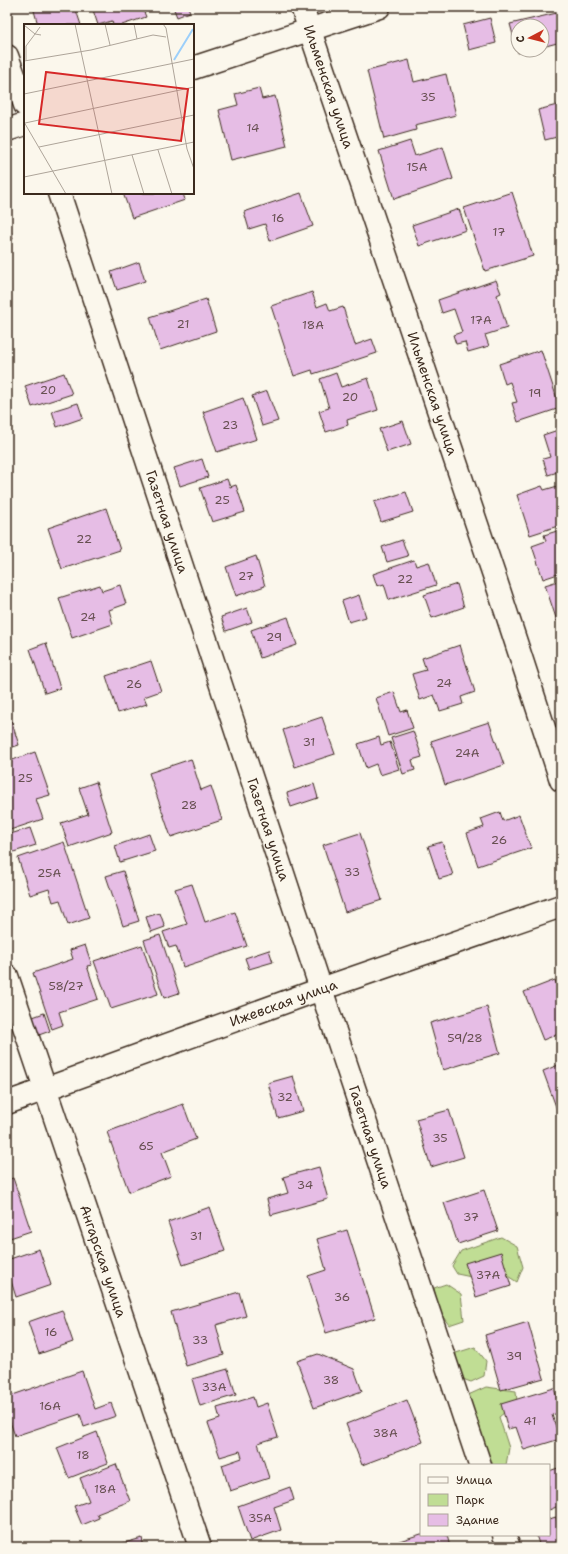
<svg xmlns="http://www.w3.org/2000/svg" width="568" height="1554" font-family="'Shantell Sans',sans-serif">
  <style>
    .green { fill: #c0dd94; stroke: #7e8459 }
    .building { fill: #e6bde5; stroke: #3b2a1e }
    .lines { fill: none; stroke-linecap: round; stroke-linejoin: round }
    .street-casing { stroke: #3b2a1e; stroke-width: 25 }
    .street { stroke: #fbf7ec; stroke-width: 22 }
    .labels { text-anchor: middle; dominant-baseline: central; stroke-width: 3; stroke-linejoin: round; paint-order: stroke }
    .number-label { font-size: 12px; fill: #664f50 }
    .street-label { font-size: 14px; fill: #3b2a1e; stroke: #fbf7ec }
    .inset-river { fill: none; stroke: #9ccffa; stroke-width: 2 }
    .inset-road { fill: none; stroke: #aea59a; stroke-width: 1 }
    .view { fill: #d62828; fill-opacity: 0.15; stroke: #d62828; stroke-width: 2 }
    .inset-edge { fill: none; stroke: #3b2a1e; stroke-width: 2 }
  </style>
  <rect width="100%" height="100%" fill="#fbf7ec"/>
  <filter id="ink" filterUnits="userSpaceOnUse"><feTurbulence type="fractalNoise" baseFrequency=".025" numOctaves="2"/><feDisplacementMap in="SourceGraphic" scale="8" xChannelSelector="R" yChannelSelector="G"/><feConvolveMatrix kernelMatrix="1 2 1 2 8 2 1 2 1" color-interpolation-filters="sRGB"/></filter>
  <g filter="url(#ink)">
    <path class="green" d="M501,1237l16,9 6,21 -6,15 -14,-9 -27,5 -19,-4 -5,-8 9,-15z
      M446,1284l15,10 3,26 -15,5 -11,-15 -4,-22z
      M475,1347l11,14 -2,15 -13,6 -11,-4 -5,-12 1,-13z
      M486,1387l30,4 1,11 -18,15 10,31 -3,17h-13l-15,-19 -12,-50z"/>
    <path class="building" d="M33,7h42l6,18h-43z
      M92,7h50l4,10 -24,8h-9l-1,-4 -14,4z
      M173,7h15l2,5 -13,5z
      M561,12v30l-19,5v-21h-24v24h12l-12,3 -8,-29z
      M490,18l6,25 -27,7 -6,-25z
      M409,60l5,22 32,-8 10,41 -41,10 1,5 -32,9 -17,-68z
      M259,88l3,11 13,-3 12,50 -56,14 -12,-50 19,-5 -3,-11z
      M561,104v32l-16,4 -7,-30z
      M410,141l5,15 28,-9 10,32 -59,20 -15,-48z
      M512,192l21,64 -48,15 -21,-63z
      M123,193h60l2,7 -53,18z
      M301,193l12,33 -43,15 -5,-17 -16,5 -5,-17z
      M459,209l7,21 -47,16 -7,-21z
      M7,220l6,19 -6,2z
      M139,262l6,19 -28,9 -6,-18z
      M496,280l5,13 -4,2 10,33 -22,7 4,11 -21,6 -3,-10 -9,2 -3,-9 9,-3 -8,-23 -12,4 -4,-13z
      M312,292l5,15 10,-4 3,8 13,-4 12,38 17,-6 5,14 -64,21 -1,-4 -18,6 -23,-70z
      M206,299l10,32 -56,19 -10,-33z
      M541,350l19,58 -42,14 -6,-19 5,-1 -7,-20 -5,2 -6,-20z
      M64,373l8,21 -40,13 -7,-21z
      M336,373l5,14 27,-9 10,32 -31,10 1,5 -22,7 -7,-21 10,-3 -9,-29z
      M267,391l11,30 -16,5 -10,-30z
      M243,398l14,41 -40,13 -14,-40z
      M78,403l5,15 -26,9 -5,-16z
      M403,421l8,23 -24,8 -8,-23z
      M561,429v42l-13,4 -5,-16 7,-2 -7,-22z
      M202,459l6,18 -28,9 -6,-18z
      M227,479l3,8 6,-2 9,27 -33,10 -12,-34z
      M561,485v40l-31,10 -13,-40 25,-9 2,4z
      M406,492l7,20 -32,10 -7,-20z
      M106,508l14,42 -58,19 -14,-41z
      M557,531l2,6 2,-1v37l-18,6 -11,-33 14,-5 -2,-6z
      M402,540l6,16 -21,6 -5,-15z
      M256,556l9,30 -29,10 -10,-29z
      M414,560l2,6 13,-4 7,23 -47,15 -5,-16 -7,2 -4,-12z
      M561,580v40l-4,1 -12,-36z
      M457,584l7,23 -32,11 -8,-23z
      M100,585l2,6 18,-6 6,19 -17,6 4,14 -41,14 -13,-40z
      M359,595l7,22 -17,5 -7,-21z
      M247,608l5,14 -26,9 -5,-14z
      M288,617l9,28 -37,13 -9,-28z
      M46,643l14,45 -15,5 -15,-44z
      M460,645l15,47 -14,5 2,7 -23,7 -6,-16 -14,5 -8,-26 14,-4 -4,-12z
      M151,661l10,30 -17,6 3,7 -29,9 -12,-37z
      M394,692l7,20 6,-2 6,18 -25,8 -12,-38z
      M322,717l13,37 -40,13 -12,-37z
      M11,720l8,25 -12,4v-28z
      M489,722l15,43 -59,20 -14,-44z
      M413,731l9,26 -10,3 3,10 -12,4 -12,-36z
      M379,737l2,8 9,-3 9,27 -19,6 -4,-11 -10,4 -8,-24z
      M35,752l15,43 -14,4 7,20 -36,12v-69z
      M191,759l10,31 10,-4 11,34 -51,17 -22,-64z
      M96,782l16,50 -43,15 -8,-24 27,-9 -9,-26z
      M314,784l4,14 -27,9 -4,-14z
      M500,812l3,9 16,-6 12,33 -53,18 -11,-33 17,-6 -3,-8z
      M30,828l6,17 -29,9v-19z
      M360,833l22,67 -37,12 -22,-67z
      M149,834l6,17 -35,11 -5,-16z
      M64,842l25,76 -21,7 -8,-25 -7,2 -4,-13 -19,6 -12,-37z
      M442,842l11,33 -14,4 -11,-33z
      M123,871l16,50 -16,5 -17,-50z
      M192,884l13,38 30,-10 12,34 -64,21 -7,-21 -7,2 -6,-16 24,-8 -12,-35z
      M160,913l5,14 -14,5 -5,-15z
      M160,935l19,58 -15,5 -20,-58z
      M85,945l7,20 -5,1 11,33 -39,13 4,13 -11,4 -19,-56 40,-14 -3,-9z
      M142,945l16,49 -47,15 -17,-48z
      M269,950l4,12 -24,7 -4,-11z
      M555,980l5,13h1v40l-18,7 -19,-48z
      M487,1007l13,46 -57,17 -13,-47z
      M44,1013l6,18 -14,5 -6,-18z
      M561,1064v50l-2,1 -16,-44z
      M293,1076l10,35 -25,7 -10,-35z
      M183,1104l13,35 -34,13 9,24 -42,16 -22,-60z
      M449,1110l15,47 -33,10 -15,-48z
      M319,1167l9,32 -57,16 -4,-16 21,-6 -5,-16z
      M13,1178l18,53 -24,8v-59z
      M484,1190l14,41 -40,13 -14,-41z
      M210,1207l15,44 -42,14 -15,-43z
      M347,1230l28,88 -49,15 -18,-57 18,-6 -9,-31z
      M39,1249l12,36 -35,12 -5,-16 -4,1v-22z
      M501,1252l10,34 -35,11 -11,-34z
      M239,1292l7,24 -30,9 8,30 -38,11 -15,-54z
      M62,1310l11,32 -34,12 -11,-32z
      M528,1322l16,56 -43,12 -16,-55z
      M318,1354l36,15 8,22 -48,17 -17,-47z
      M228,1369l8,26 -36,11 -8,-27z
      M82,1371l13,38 16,-6 5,13 -32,11 -4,-13 -65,22 -8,-23v-16z
      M554,1388l7,24 -9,3 8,24 -36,11 -8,-23 -8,2 -7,-25z
      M253,1397l3,10 11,-4 11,34 -20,6 11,35 -39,13 -8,-26 20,-7 -2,-7 -20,6 -12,-34 12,-4 -3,-11z
      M407,1400l16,42 -61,23 -16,-41z
      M97,1432l11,31 -39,15 -12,-30z
      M116,1464l14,37 -33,13 2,4 -17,7 -8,-19 15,-5 -9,-23z
      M561,1467v38l-12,5v-39z
      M290,1487l4,13 -20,7 7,23 -31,11 -12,-35z
      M556,1517l5,16v14h-21l-4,-12h13v-16z
      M421,1534l26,1 3,12h-69z
      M142,1538l2,9h-34z"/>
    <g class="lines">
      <g class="street-casing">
        <g id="street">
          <path id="s1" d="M302,7l194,574 65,199"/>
          <path d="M7,56l18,49"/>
          <path d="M193,68l186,-61"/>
          <path d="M7,130l18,-6"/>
          <path id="s2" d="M59,193l262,796 159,476"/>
          <path id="s3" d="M7,976l193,571"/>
          <path id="s4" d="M7,1103l314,-114 240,-83"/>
          <path d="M504,1535l5,12"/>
        </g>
      </g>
      <use href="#street" class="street"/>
    </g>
  </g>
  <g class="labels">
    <g class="number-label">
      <text x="428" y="97">35</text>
      <text x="253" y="128">14</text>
      <text x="417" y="167">15А</text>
      <text x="278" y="218">16</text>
      <text x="499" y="232">17</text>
      <text x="481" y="320">17А</text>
      <text x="183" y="324">21</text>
      <text x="313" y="325">18А</text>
      <text x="48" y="390">20</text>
      <text x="535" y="393">19</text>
      <text x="350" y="397">20</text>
      <text x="230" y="425">23</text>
      <text x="222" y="500">25</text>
      <text x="84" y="539">22</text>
      <text x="246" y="576">27</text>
      <text x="405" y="579">22</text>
      <text x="88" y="617">24</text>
      <text x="274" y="637">29</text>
      <text x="444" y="683">24</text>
      <text x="134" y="684">26</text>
      <text x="309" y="742">31</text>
      <text x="467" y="753">24А</text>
      <text x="25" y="778">25</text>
      <text x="189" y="805">28</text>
      <text x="499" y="840">26</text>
      <text x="352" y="872">33</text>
      <text x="49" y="873">25А</text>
      <text x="66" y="986">58/27</text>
      <text x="465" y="1038">59/28</text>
      <text x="285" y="1097">32</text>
      <text x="440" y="1138">35</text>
      <text x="146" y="1146">65</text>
      <text x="305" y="1185">34</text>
      <text x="471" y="1217">37</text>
      <text x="196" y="1236">31</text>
      <text x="488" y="1275">37А</text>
      <text x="342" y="1297">36</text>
      <text x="51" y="1332">16</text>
      <text x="200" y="1340">33</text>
      <text x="514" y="1356">39</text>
      <text x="331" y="1380">38</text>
      <text x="214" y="1387">33А</text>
      <text x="50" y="1406">16А</text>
      <text x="530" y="1421">41</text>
      <text x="385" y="1433">38А</text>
      <text x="83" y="1455">18</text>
      <text x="105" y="1489">18А</text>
      <text x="260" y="1518">35А</text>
    </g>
    <g class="street-label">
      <text stroke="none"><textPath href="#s1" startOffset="84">Ильменская улица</textPath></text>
      <text stroke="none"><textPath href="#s1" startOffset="408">Ильменская улица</textPath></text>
      <text stroke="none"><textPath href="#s2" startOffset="346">Газетная улица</textPath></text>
      <text stroke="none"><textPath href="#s2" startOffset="670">Газетная улица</textPath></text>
      <text stroke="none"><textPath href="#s4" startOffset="294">Ижевская улица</textPath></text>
      <text stroke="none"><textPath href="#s2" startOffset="994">Газетная улица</textPath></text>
      <text stroke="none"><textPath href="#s3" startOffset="301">Ангарская улица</textPath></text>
    </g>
  </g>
  <g transform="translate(24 24)">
    <rect width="170" height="170" fill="#fbf7ec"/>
    <path class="inset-river" d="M150,36l19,-31"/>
    <path class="inset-road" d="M51,0l37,170M81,0l5,21M110,0l3,15M139,0l3,4 21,121 7,20M0,1l11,9 -9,12v14M16,3l-5,7 6,1M0,37l67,-11 62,-15 13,2M0,70l170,-35M0,98l42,72M1,99l169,-36M15,123l155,-32M134,126l14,44M108,131l12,39M0,153l170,-35"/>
    <path class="view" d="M22,48l142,17 -7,52 -142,-17z"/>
    <rect width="170" height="170" class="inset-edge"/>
  </g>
  <rect width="568" height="1554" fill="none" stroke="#fbf7ec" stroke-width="24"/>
  <rect x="12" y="12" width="544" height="1530" fill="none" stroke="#3b2a1e" stroke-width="1.5" filter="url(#ink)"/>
  <rect x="420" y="1464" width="130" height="72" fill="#fbf7ec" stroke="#aea59a"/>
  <rect x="428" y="1477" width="20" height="6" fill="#fbf7ec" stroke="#aea59a"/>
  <text x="456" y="1484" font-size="12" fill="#3b2a1e">Улица</text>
  <rect x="428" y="1494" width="20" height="12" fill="#c0dd94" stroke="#aea59a"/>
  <text x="456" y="1504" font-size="12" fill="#3b2a1e">Парк</text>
  <rect x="428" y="1514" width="20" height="12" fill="#e6bde5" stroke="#aea59a"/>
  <text x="456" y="1524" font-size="12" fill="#3b2a1e">Здание</text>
  <g transform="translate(530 38) rotate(263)"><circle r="19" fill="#fbf7ec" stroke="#aea59a"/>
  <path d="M0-3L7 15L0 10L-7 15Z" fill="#c8321e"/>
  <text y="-6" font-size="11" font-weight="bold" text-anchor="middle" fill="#3b2a1e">С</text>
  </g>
</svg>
